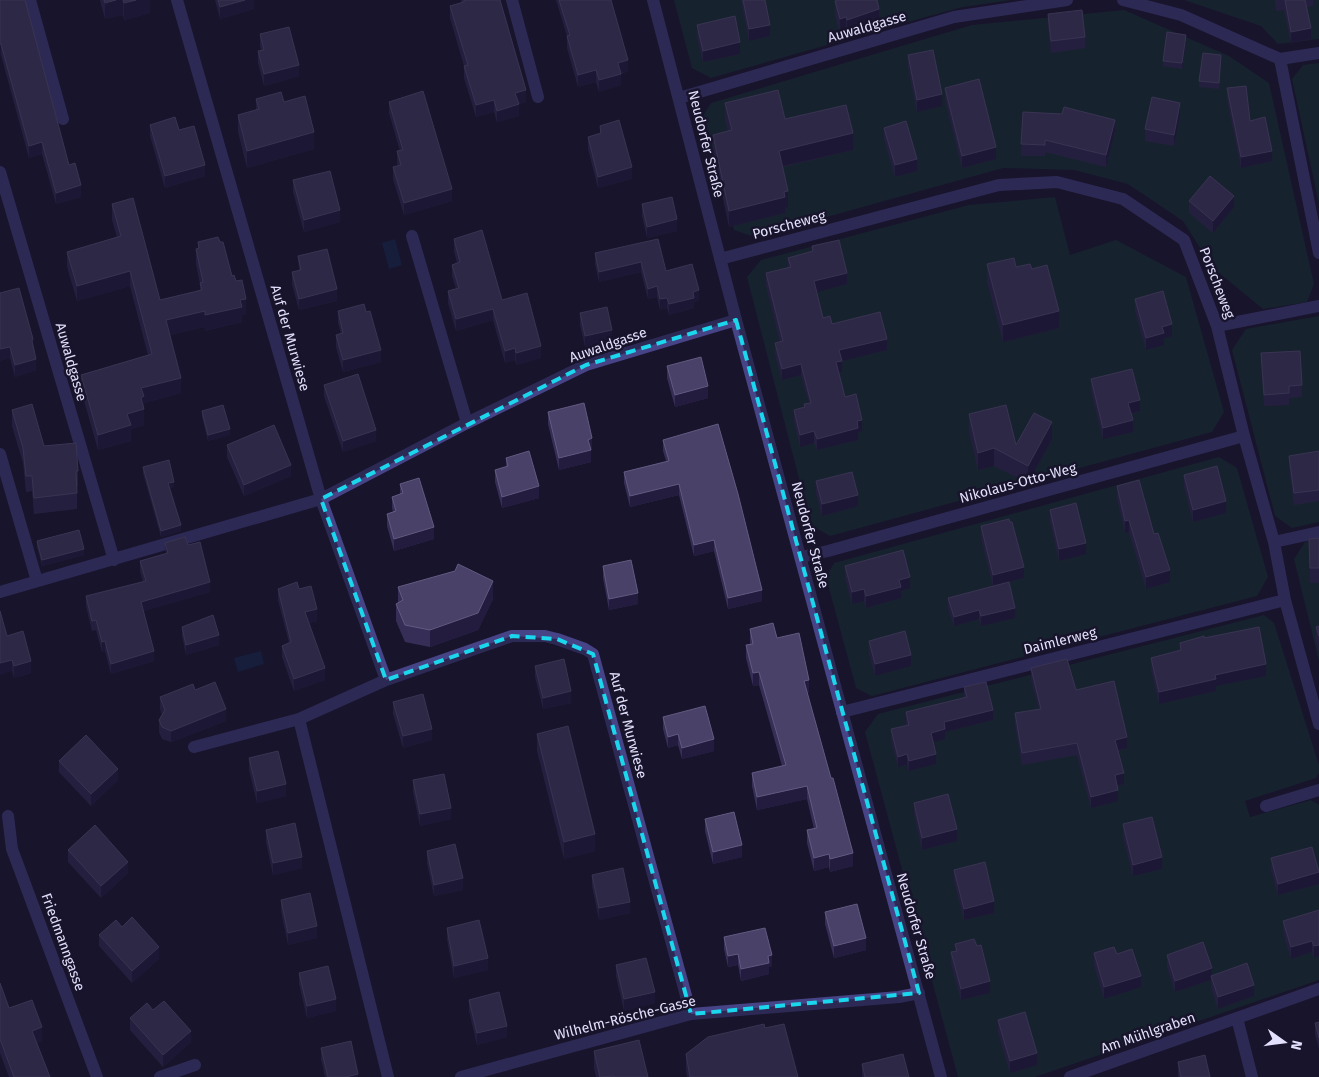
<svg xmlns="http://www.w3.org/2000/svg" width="1319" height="1077" font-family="'Fira Sans',sans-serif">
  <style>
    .green { fill: #173434 }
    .water { fill: #142a4f }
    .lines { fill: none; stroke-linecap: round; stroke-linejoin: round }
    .service { stroke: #464386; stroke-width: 12 }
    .minor { stroke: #464386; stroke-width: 12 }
    .tertiary { stroke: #464386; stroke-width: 12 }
    .wall { fill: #372e57 }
    .shaded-wall { fill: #231c3e }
    .building { fill: #494168; stroke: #625a80 }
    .marked { fill: none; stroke: #1bd7ed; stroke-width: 4; stroke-dasharray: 10 6; stroke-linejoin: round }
    .labels { text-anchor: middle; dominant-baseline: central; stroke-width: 5; stroke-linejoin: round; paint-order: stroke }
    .street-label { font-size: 14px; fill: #e3e0fd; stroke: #18142b }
  </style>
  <rect width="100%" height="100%" fill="#18142b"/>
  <path class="green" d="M674,0h337l-48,7 -30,8 -222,63 -19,-10z
    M1184,0h135v39l-41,5 -17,-18z
    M1124,10l105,46 40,27 45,201 -7,18 -44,7 -50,-41 -30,-47 -55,-37 -54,-14 -71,-2 -248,69 -21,-7 -31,-114 8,-13 261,-78z
    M1319,63v141l-27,-125 11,-14z
    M1055,197l15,58 46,-15 70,37 38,135 -12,20 -382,104 -19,-11 -64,-248 14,-17 208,-55z
    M1319,316v206l-27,6 -17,-12 -43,-166 14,-21z
    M1219,457l18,11 31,109 -11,19 -385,100 -16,-8 -30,-111 8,-14z
    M1319,538v123l-25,-102 11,-17z
    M1264,615l10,8 45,142v8l-3,5 -71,23 5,16 61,-17 8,5v175l-284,97h-77l-93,-345 13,-18z"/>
  <path class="water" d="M395,239l7,26 -13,4 -7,-26z
    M261,651l3,13 -26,8 -4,-14z"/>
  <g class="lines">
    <path class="service" d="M30,0l33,119
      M412,236l55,187
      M160,1077l35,-12"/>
    <path class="minor" d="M177,0l144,499 65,181 -87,39 89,358
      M512,0l26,97
      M1123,0l58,15 99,44 39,-6
      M1280,59l39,194
      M679,98l275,-81 113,-17
      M0,172l114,388
      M720,259l279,-74 58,-3 66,17 61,41 33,86 27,110 30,106 11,58 34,124
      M1217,326l102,-20
      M0,454l37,127
      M1274,542l45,-10
      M801,557l27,-6 416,-115
      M0,592l321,-93 146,-76 119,-58 150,-45
      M386,680l126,-44h33l12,3 28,10 8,5 98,360
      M842,712l443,-112
      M194,747l105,-28
      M1266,806l53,-16
      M8,816l4,33 85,228
      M1237,1018l15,59
      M461,1077l230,-63 208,-17 20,-4
      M1070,1077l249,-88"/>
    <path class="tertiary" d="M653,0l83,320 205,757"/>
  </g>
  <path class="wall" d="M0,0l69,165 12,32 -25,7 -14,-50 -13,4 -28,-103z
    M100,0h50v13l-26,7 -1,-5 -18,4z
    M215,0h39v9l-34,10z
    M461,0h39l26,102 -7,2v12l-22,6 -3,-10 -18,5 -12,-39v-12l-14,-48v-12l11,-3z
    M556,0h55l17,71 -7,3v11l-22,7 -3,-10 -18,5 -11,-39v-12z
    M741,0h2l27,36 -21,5z
    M1275,0h38v6l-6,1 4,32 -20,4 -7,-33 -8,1z
    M835,1l44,22 -32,11 -1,-3 -6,3 -5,-19z
    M1048,14l37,23v11l-34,5 -3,-27z
    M697,25l43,29 -37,8 -6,-26z
    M260,34l39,42 -35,10 -6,-23v-12h3l-1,-5z
    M1186,41l-4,28 -19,-3v-5z
    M908,55l34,51 -25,6 -9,-45z
    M1221,61l-2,28 -20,-2v-6z
    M945,88l51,71 -34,9 -17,-69z
    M1227,88l23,33 22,40 -31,7 -14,-69z
    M256,99l58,50 -67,19 -9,-36v-17l18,-5z
    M389,102l63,99 -48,14 -11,-36v-12l5,-1 -1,-3v-12h3l-11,-38z
    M725,103l60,16 68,31 -70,17 5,40 -3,1v5l-56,14 -16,-76v-16l15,-4 -3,-12z
    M1023,112l92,19 -9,36 -61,-15v4h-24z
    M1180,114l-6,32 -29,-5v-12z
    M150,125l29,5 26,46 -40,12 -15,-52z
    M600,126l32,53 -34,9 -10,-39v-12l12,-3z
    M884,128l33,43 -22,6 -11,-38z
    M293,180l47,42 -36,10 -11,-40z
    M1189,201l45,6 -21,26 -24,-20z
    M112,204l48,96 40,-10v-6l-4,-20v-15l2,-1v-6h22l26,72 -4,1v7l-37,9v-4l-35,8 11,58 -37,10v22l-13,4v12l-33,9 -17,-60v-15l67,-20 -18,-69 -53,15 -10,-34v-15l50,-15 -5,-17z
    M642,204l35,27 -30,7 -5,-22z
    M454,239l48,61 39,58 -25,7 -1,-5 -10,3 -12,-43 -37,11 -8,-28v-12l8,-2 -4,-13v-11l5,-2 -3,-12z
    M658,239l8,32 33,29 -5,2v6l-25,7 -2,-7 -7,2 -3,-13 -9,2 -7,-27 -42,10 -4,-18v-11z
    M812,246l35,38 -31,8 7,26 9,6 55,26 -45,11v11l-3,1 6,24 17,34 -4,1v8l-41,10 -3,-7 -14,4 -6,-26v-11l10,-3v-3l5,-1 -8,-28 -19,5 -7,-26v-11l5,-1 -14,-57v-12l22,-6v-9l24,-6z
    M298,256l39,45 -38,9 -7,-26v-12l7,-1z
    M987,264l45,5 27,59 -56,14 -16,-61z
    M0,293l33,55 3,22 -21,7 -5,-19 -10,3z
    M1135,299l37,37 -8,2v7l-18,5 -11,-39z
    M338,311l43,51 -38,10 -7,-25v-12l5,-1 -3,-11z
    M580,313l32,29 -27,5 -5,-22z
    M1261,353l41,32v12l-13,1v7l-25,1z
    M667,366l41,32 -33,9 -8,-29z
    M1091,379l49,32 -9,3 2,18 -30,7 -12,-48z
    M324,385l52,56 -33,11 -19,-56z
    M12,410l32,36 34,25v15l-1,1v22l-43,5 -2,-23 -6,1 -3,-29 -11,-37z
    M202,411l28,24 -22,6 -6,-24z
    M548,412l44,38h-1v12l-32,8 -11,-46z
    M969,414l47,31 36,-6 -24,44 -34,-17 -16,4 -9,-39z
    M663,440l99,161 -34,8 -14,-58 -20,5 -15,-61 -49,12 -6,-24v-11l42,-11 -3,-10z
    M227,445l64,31 -47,20 -17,-39z
    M1319,451v50l-25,4 -5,-38v-11z
    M506,458l33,40 -37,10 -7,-26v-12l11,-3z
    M143,467l31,20 -4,1 11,43 -20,6 -18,-64z
    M1184,475l42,38 -33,9 -9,-36z
    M816,481l42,25 -36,10 -6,-23z
    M400,484l34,55 -40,12 -7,-25v-12l6,-2 -1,-4v-11l8,-3z
    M1117,486l53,96 -24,7 -17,-57 -4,1 -8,-35z
    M1050,510l36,44 -27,7 -9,-40z
    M981,526l43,52 -15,4 6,36 -34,8 -2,-7 -25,7 -6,-18v-10l45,-12 -12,-48z
    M1319,538v45h-9l-1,-44z
    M37,541l47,14 -42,11 -5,-19z
    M165,543l23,2 22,47 -67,19 11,50 -43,13 -6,-23 -3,1 -6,-22 -4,1 -6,-25v-10l57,-14 -3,-11v-10l26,-7z
    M603,566l35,38 -29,6 -6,-32z
    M845,566l65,22 -9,3v7l-35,10 -2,-7 -12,3 -7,-26z
    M455,571l38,28 -15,31 -48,17 -25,-5 -9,-21v-17l2,-1v-16z
    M278,589h21l18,32 -8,2 16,57 -31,11 -12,-34v-11l7,-3 -11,-43z
    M1319,626v25l-3,-10v-14z
    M182,627l37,18 -33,10 -4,-19z
    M750,629l27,9 32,55h-2l46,173 -23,6 -1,-5 -15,4 -7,-28v-13l7,-1 -7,-30 -50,11 -5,-24v-13l30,-7 -23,-81 -6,1 -7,-28v-13l4,-1z
    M7,636l24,37 -17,5 -2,-7z
    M1204,638l62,38 -50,10v5l-57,13 -8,-35v-11l29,-8v-7z
    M869,641l42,25 -36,10 -6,-23z
    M535,666l36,37 -28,6 -8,-32z
    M1031,668l45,22 51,58 -9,3 6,33 -7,2 1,15 -27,7 -14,-53 -55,10 -7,-40v-12l24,-4 -8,-29z
    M964,687l29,33 -48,12v7l-12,3 3,22 -27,7 -2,-6 -9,2 -7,-27v-11l15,-3v-14l58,-14z
    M195,690l31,31 -55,21 -9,-3 -3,-7v-12l3,-5 -2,-6v-12z
    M393,702l39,38 -29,8 -10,-34z
    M663,717l51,34 -32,8 -4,-14 -10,3 -5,-19z
    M537,734l58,117 -31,8 -27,-108z
    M249,758l37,38 -29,7 -8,-33z
    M59,761l59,19 -27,26 -32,-34z
    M413,780l38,39 -31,7 -7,-34z
    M914,803l43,38 -35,9 -8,-36z
    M705,819l37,38 -29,7 -8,-33z
    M1123,824l39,45 -29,7 -10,-40z
    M266,830l36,38 -29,7 -7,-33z
    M68,850l60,23 -27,25 -33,-36z
    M427,851l36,39 -29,6 -7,-33z
    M1271,858l48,26 -41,11 -7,-25z
    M954,870l40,43 -30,7 -10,-39z
    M592,875l38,38 -31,7 -7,-34z
    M281,900l36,38 -29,7 -7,-34z
    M1319,910l-5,48 -2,-6 -21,7 -8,-27v-11z
    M825,912l41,38 -32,8 -9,-34z
    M122,927l37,32 -27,24 -33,-37v-11z
    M447,928l41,42 -34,8 -7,-39z
    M724,937l48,29 -3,1v7l-28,7 -3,-16 -10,2 -4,-18z
    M955,944l35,49 -29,7 -10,-36v-12l4,-1z
    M1094,953l23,1 24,33 -37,12 -10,-34z
    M1167,955l45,20 42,21 -36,13 -7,-22v-7l-36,12 -8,-25z
    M616,965l39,38 -31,8 -8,-35z
    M299,973l37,38 -29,7 -8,-34z
    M0,983l9,25 33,33 -5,2 13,34h-41l-9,-24z
    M469,1000l38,37 -30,8 -8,-34z
    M153,1010l38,32 -28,25 -33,-37v-12z
    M998,1020l39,45 -27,8 -12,-41z
    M1319,1022v27l-4,-15v-11z
    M765,1028l33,49h-111l-1,-7v-16z
    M321,1048l37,29h-33l-4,-18z
    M594,1051l54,26h-52l-2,-9z
    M1178,1062l32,15h-32z
    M862,1064l47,13h-47z"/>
  <path class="shaded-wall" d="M116,0h7v15l-18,4v-16z
    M136,0h14v13l-26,7v-17z
    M245,0h9v9l-34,10v-12z
    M879,9v14l-32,11v-14z
    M846,17v14l-6,3v-15z
    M770,25v11l-21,5v-12z
    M1311,28v11l-20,4v-11z
    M1186,35v6l-4,28v-6z
    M740,42v12l-37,8v-11z
    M0,44h1v11l-1,1z
    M628,60v11l-10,3v-11z
    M299,65v11l-35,10v-12z
    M596,70v12l-18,5v-12z
    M621,74v11l-22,7v-12z
    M526,90v12l-11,3v-12z
    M942,94v12l-25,6v-12z
    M494,100v12l-18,5v-12z
    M1180,103v11l-6,32v-11z
    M519,104v12l-22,6v-11z
    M1115,120v11l-9,36v-12z
    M314,132v17l-67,19v-17z
    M853,133v17l-74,17v-16z
    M42,142v12l-13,4v-12z
    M996,147v12l-34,9v-12z
    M1272,151v10l-31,7v-11z
    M917,159v12l-22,6v-12z
    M205,165v11l-40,12v-12z
    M632,167v12l-34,9v-11z
    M81,185v12l-25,7v-11z
    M452,189v12l-48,14v-12z
    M788,191v16l-3,1v5l-56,14v-16z
    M1234,196v11l-21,26v-12z
    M340,210v12l-36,10v-12z
    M677,219v12l-30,7v-11z
    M641,262v10l-42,10v-10z
    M130,271v15l-53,15v-15z
    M847,273v11l-33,9v-12z
    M657,286v11l-9,2v-10z
    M337,289v12l-38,9v-11z
    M699,290v10l-5,2v6l-25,7v-11l24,-12z
    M667,298v10l-7,2v-11z
    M246,299v15l-4,1v7l-37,9v-16l35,-15z
    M493,309v11l-37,11v-12z
    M205,311v16l-39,9v-16z
    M1059,311v17l-56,14v-17z
    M1172,324v12l-8,2v7l-18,5v-12l16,-11z
    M612,330v12l-27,5v-11z
    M887,339v11l-45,11v11l-6,1v-11l3,-12z
    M541,346v12l-25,7v-12z
    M10,347v11l-10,3v-12z
    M515,348v12l-10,3v-12z
    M381,350v12l-38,10v-12z
    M36,359v11l-21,7v-12z
    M801,364v11l-19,5v-11z
    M181,378v15l-37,10v22l-13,4v12l-33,9v-15l29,-21 14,-26z
    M708,386v12l-33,9v-12z
    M1140,400v11l-12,3v-11z
    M862,420v11l-4,1v8l-41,10v-11l40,-18z
    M1133,420v12l-30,7v-11z
    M1052,422v17l-24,44v-17z
    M230,429v6l-22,6v-6z
    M376,430v11l-33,11v-11z
    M814,431v12l-14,4v-12z
    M592,438v12h-1v12l-32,8v-12l29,-18z
    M994,448v18l-16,4v-17z
    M291,465v11l-47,20v-11z
    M174,482v5l-6,2v-6z
    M679,484v11l-49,12v-11z
    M539,486v12l-37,10v-11z
    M858,495v11l-36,10v-12z
    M1226,501v12l-33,9v-12z
    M1129,520v12l-4,1v-12z
    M181,525v6l-20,6v-6z
    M434,527v12l-40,12v-12z
    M714,540v11l-20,5v-11z
    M1086,543v11l-27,7v-12z
    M84,549v6l-42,11v-6z
    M1024,567v11l-31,8v-11z
    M1170,570v12l-24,7v-12z
    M910,577v11l-9,3v7l-35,10v-12l33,-16z
    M493,581v18l-15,31 -48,17v-17z
    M210,582v10l-69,20v-10z
    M864,589v12l-12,3v-12z
    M762,590v11l-34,8v-11z
    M638,593v11l-29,6v-11z
    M1015,608v10l-34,8v-10z
    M317,609v12l-12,3v-12z
    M979,610v9l-25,7v-9z
    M219,635v10l-33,10v-10z
    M105,641v10l-3,1v-10z
    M154,651v10l-43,13v-10z
    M911,655v11l-36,10v-12z
    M12,660v11l-12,4v-12z
    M31,661v12l-17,5v-12z
    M1266,664v12l-50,10v5l-57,13v-12l56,-17z
    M325,668v12l-31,11v-12z
    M759,672v13l-6,1v-13z
    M809,680v13l-5,1v-13z
    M571,691v12l-28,6v-11z
    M226,709v12l-55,21v-11z
    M993,710v10l-48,12v7l-14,4v-10l13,-11z
    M432,729v11l-29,8v-12z
    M678,734v11l-10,3v-11z
    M1127,737v11l-12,3v-11z
    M714,739v12l-32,8v-11z
    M907,754v11l-9,2v-10z
    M936,754v10l-27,7v-10z
    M118,769v11l-27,26v-12z
    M1124,773v11l-9,2v-11z
    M286,784v12l-29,7v-12z
    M807,786v13l-50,11v-13z
    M1118,790v11l-27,7v-11z
    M451,808v11l-31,7v-12z
    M957,829v12l-35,9v-12z
    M595,834v17l-31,8v-17z
    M742,845v12l-29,7v-12z
    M853,853v13l-23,6v-13z
    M829,854v13l-15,4v-13z
    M302,857v11l-29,7v-12z
    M1162,857v12l-29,7v-11z
    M128,862v11l-27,25v-12z
    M1319,872v12l-41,11v-11z
    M463,878v12l-29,6v-11z
    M994,901v12l-30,7v-11z
    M630,902v11l-31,7v-12z
    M317,926v12l-29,7v-12z
    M866,938v12l-32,8v-12z
    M1312,941v11l-21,7v-12z
    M1319,945v11l-5,2v-12z
    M159,947v12l-27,24v-12z
    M738,954v11l-10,2v-11z
    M772,955v11l-3,1v7l-28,7v-12l27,-13z
    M488,958v12l-34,8v-12z
    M1212,968l-1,12 -36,12v-11z
    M1141,976v11l-37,12v-12z
    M990,981v12l-29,7v-11z
    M1254,985v11l-36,13v-12z
    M655,992v11l-31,8v-12z
    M336,999v12l-29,7v-12z
    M507,1026v11l-30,8v-12z
    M42,1027v14l-10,4v-14z
    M191,1031v11l-28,25v-12z
    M1037,1053v12l-27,8v-12z
    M358,1074v3h-12z"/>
  <path class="building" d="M0,0h25l44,165 6,-2 6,22 -25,8 -14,-51 -13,4 -28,-102h-1z
    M104,0h12l-11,3z
    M123,0h13l-12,3z
    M218,0h27l-25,7z
    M464,0h36l26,90 -11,3 4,11 -22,7 -3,-11 -18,5 -12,-39 4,-1 -18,-59 14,-4z
    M559,0h52l17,60 -10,3 3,11 -22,6 -3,-10 -18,5 -11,-39 3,-1z
    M743,0h22l5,25 -21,4z
    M837,0h40l2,9 -32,11 -1,-3 -6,2 -5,-18z
    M1285,0h20l6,28 -20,4z
    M1082,10l3,27 -34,4 -3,-27z
    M735,16l5,26 -37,9 -6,-26z
    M289,27l10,38 -35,9 -6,-23 6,-1 -4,-16z
    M1167,32l19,3 -4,28 -19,-2z
    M933,50l9,44 -25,6 -9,-45z
    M1203,53l18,2 -2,28 -20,-2z
    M979,79l17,68 -34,9 -17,-68z
    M1246,86l4,35 15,-4 7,34 -31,6 -14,-69z
    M778,90l7,29 61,-14 7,28 -74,18 9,40 -4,1 1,5 -56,14 -16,-76 19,-5 -7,-27z
    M423,91l29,98 -48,14 -11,-36 8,-2 -4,-14 6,-1 -14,-48z
    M281,92l3,10 21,-6 9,36 -67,19 -9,-36 21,-6 -3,-10z
    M1152,97l28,6 -6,32 -29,-6z
    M1064,107l51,13 -9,35 -61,-15v5l-24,-1 2,-32 39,2z
    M175,117l4,13 15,-4 11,39 -40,11 -15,-51z
    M619,120l13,47 -34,10 -10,-40 13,-4 -1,-7z
    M906,121l11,38 -22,6 -11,-37z
    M330,171l10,39 -36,10 -11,-40z
    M1210,176l24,20 -21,25 -24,-20z
    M672,197l5,22 -30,8 -5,-23z
    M133,198l27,102 42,-10 -2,-7 3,-1 -7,-33 3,-1 -1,-6 20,-5 2,5h3l9,34 2,-1 2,6 6,-1 4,19 -6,1 2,7 -37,8v-4l-39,9 15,58 -40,10 3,8 -3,2 3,11 -17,5 4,11 -33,10 -17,-60 71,-21 -22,-83 -53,15 -10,-34 54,-16 -9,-32z
    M482,230l20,70 25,-7 14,53 -25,7 -1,-5 -10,3 -12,-42 -37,10 -8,-28 11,-3 -7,-23 8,-3 -6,-23z
    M658,239l8,32 26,-7 7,26 -6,2 1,6 -25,6 -2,-6 -7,1 -3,-13 -9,3 -7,-27 -42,10 -4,-19z
    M839,240l8,33 -33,8 9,37 7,-2 2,8 48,-12 7,27 -48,11 3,11 -6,1 9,35 11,-3 6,26 -5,1 1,7 -41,11 -3,-8 -14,4 -6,-25 11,-3 -1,-3 7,-1 -10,-39 -19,5 -7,-26 8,-2 -17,-68 25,-6 -3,-9 25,-7 -1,-5z
    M327,249l10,40 -38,10 -7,-27 9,-2 -3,-14z
    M1014,258l2,9 14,-3 2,5 15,-4 12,46 -56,14 -16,-61z
    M19,288l14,51 -1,2 4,18 -21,6 -5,-18 -10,2v-56z
    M1163,291l9,33 -10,3 2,6 -18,5 -11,-39z
    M364,304l2,8 4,-1 11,39 -38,10 -7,-25 7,-2 -5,-22z
    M607,307l5,23 -27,6 -5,-23z
    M1300,351l2,34 -13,1v7l-25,2 -3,-42z
    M701,357l7,29 -33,9 -8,-29z
    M1132,369l8,31 -12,3 5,17 -30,8 -12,-49z
    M358,374l18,56 -33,11 -19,-56z
    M584,403l8,35 -4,2 3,10 -32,8 -11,-46z
    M32,404l12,42 32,-3 2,28h-2l1,22 -43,5 -2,-22h-6l-3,-28 -11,-38z
    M223,405l7,24 -22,6 -6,-24z
    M1006,405l10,40 18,-32 18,9 -24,44 -34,-18 -16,5 -9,-39z
    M718,424l20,70 24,96 -34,8 -14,-58 -20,5 -15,-61 -49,12 -6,-24 45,-11 -6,-21z
    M274,425l17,40 -47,20 -17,-40z
    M529,451l10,35 -37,11 -7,-27 13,-4 -2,-8z
    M1319,451v39l-25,3 -5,-37z
    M169,460l5,22 -6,1 13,42 -20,6 -18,-64z
    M1217,466l9,35 -33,9 -9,-35z
    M852,472l6,23 -36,9 -6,-23z
    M419,478l15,49 -40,12 -7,-25 9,-3 -4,-14 11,-4 -3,-9z
    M1139,480l15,54 4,-1 12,37 -24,7 -17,-57 -4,1 -8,-35z
    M1076,503l10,40 -27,6 -9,-39z
    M1009,519l1,3h2l12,45 -31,8 -12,-49z
    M79,530l5,19 -42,11 -5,-19z
    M185,537l3,8 12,-3 10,40 -69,20 13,49 -43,13 -6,-23 -3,1 -6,-22 -4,1 -6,-25 60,-15 -6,-20 28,-8 -3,-10z
    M1319,538v30h-9l-1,-29z
    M903,550l7,27 -11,3 2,7 -35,9 -2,-7 -12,3 -7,-26z
    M631,560l7,33 -29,6 -6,-33z
    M458,564l35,17 -15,32 -48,17 -25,-5 -9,-21 7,-4 -5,-13 57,-16z
    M297,582l2,7 12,-3 6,23 -12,3 20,56 -31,11 -12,-33 9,-4 -13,-53z
    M1009,582l6,26 -34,8 -2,-6 -25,7 -6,-19z
    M0,611l7,25 16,-5 8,30 -17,5 -2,-6 -12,3z
    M213,615l6,20 -33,10 -4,-18z
    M773,623l4,15 22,-5 10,47 -5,1 27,97h2l20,75 -23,6 -1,-5 -15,4 -7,-28 10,-2 -10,-42 -50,11 -5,-24 34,-8 -27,-93 -6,1 -7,-28 7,-1 -3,-15z
    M1319,626v10l-3,-9z
    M1259,627l7,37 -51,11 1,4 -57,13 -8,-34 30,-8 -1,-7 24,-7v2z
    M905,631l6,24 -36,9 -6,-23z
    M564,659l7,32 -28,7 -8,-32z
    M1067,659l9,31 38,-9 13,56 -12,3 9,33 -9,2 3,15 -27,7 -14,-54 -55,10 -7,-40 26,-4 -10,-41z
    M215,682l11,27 -55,22 -9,-4 -3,-7 6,-10 -5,-13 33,-13 2,6z
    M986,682l7,28 -49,12 1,7 -14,4 5,21 -27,7 -2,-7 -9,3 -7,-28 18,-4 -3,-13 61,-15 -3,-10z
    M423,694l9,35 -29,7 -10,-34z
    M705,706l9,33 -32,9 -4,-14 -10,3 -5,-20z
    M568,726l27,108 -31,8 -27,-108z
    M86,735l32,34 -27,25 -32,-33z
    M278,751l8,33 -29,7 -8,-33z
    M444,774l7,34 -31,6 -7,-34z
    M948,794l9,35 -35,9 -8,-35z
    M734,812l8,33 -29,7 -8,-33z
    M1152,817l10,40 -29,8 -10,-41z
    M295,823l7,34 -29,6 -7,-33z
    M95,825l33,37 -27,24 -33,-36z
    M455,844l8,34 -29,7 -7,-34z
    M1312,847l7,25 -41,12 -7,-26z
    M985,862l9,39 -30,8 -10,-39z
    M623,868l7,34 -31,6 -7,-33z
    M310,893l7,33 -29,7 -7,-33z
    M857,904l9,34 -32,8 -9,-34z
    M1319,910v35l-5,1 -2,-5 -21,6 -8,-26z
    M132,917l27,30 -27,24 -33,-36 17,-15 6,7z
    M479,920l9,38 -34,8 -7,-38z
    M765,928l7,27 -4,1 1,7 -28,6 -3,-15 -10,2 -4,-19z
    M974,939l3,7 4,-1 9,36 -29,8 -10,-37 6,-1 -2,-7z
    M1203,942l9,26 -37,13 -8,-26z
    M1114,947l3,7 15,-5 9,27 -37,11 -10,-34z
    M646,958l9,34 -31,7 -8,-34z
    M1247,963l7,22 -36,12 -7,-21z
    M328,966l8,33 -29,7 -8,-33z
    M0,983l9,25 23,-8 10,27 -10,4 18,46h-36l-14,-38z
    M499,992l8,34 -30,7 -8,-33z
    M164,1001l27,30 -28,24 -33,-37 17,-15 6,7z
    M1025,1012l12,41 -27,8 -12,-41z
    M1319,1022v16l-4,-15z
    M764,1024l1,4 19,-4 14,53h-108l-4,-23 22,-17z
    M639,1040l9,37h-34v-1l-14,1 -6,-26z
    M351,1041l7,33 -12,3h-18l-7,-29z
    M903,1054l6,23h-44l-3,-13z
    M1205,1055l5,22h-29l-3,-15z"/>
  <path d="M0 0H1319V1077H0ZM736,320l183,673 -228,21 -98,-360 -36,-15 -45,-3 -126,44 -65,-181 265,-134z" fill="#18142b" fill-opacity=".55" fill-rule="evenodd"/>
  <path class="marked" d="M736,320l183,673 -228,21 -98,-360 -36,-15 -45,-3 -126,44 -65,-181 265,-134z"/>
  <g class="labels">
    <g class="street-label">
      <text transform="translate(867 27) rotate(-16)">Auwaldgasse</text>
      <text transform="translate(706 144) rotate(76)">Neudorfer Straße</text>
      <text transform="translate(789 225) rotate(-15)">Porscheweg</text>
      <text transform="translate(1217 283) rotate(69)">Porscheweg</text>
      <text transform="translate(290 338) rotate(74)">Auf der Murwiese</text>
      <text transform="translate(608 345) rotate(-19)">Auwaldgasse</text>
      <text transform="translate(71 362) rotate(74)">Auwaldgasse</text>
      <text transform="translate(1018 483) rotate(-15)">Nikolaus-Otto-Weg</text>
      <text transform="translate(810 535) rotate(75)">Neudorfer Straße</text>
      <text transform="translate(1060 641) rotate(-14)">Daimlerweg</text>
      <text transform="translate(628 725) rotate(75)">Auf der Murwiese</text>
      <text transform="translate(916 926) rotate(74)">Neudorfer Straße</text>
      <text transform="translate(63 942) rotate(70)">Friedmanngasse</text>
      <text transform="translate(625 1018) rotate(-14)">Wilhelm-Rösche-Gasse</text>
      <text transform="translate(1148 1033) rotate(-19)">Am Mühlgraben</text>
    </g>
  </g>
  <g transform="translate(1284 1042) rotate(104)" stroke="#18142b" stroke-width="4" paint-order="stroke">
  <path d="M0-4L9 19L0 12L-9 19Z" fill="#e3e0fd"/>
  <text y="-8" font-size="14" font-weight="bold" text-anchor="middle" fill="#e3e0fd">N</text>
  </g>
</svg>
